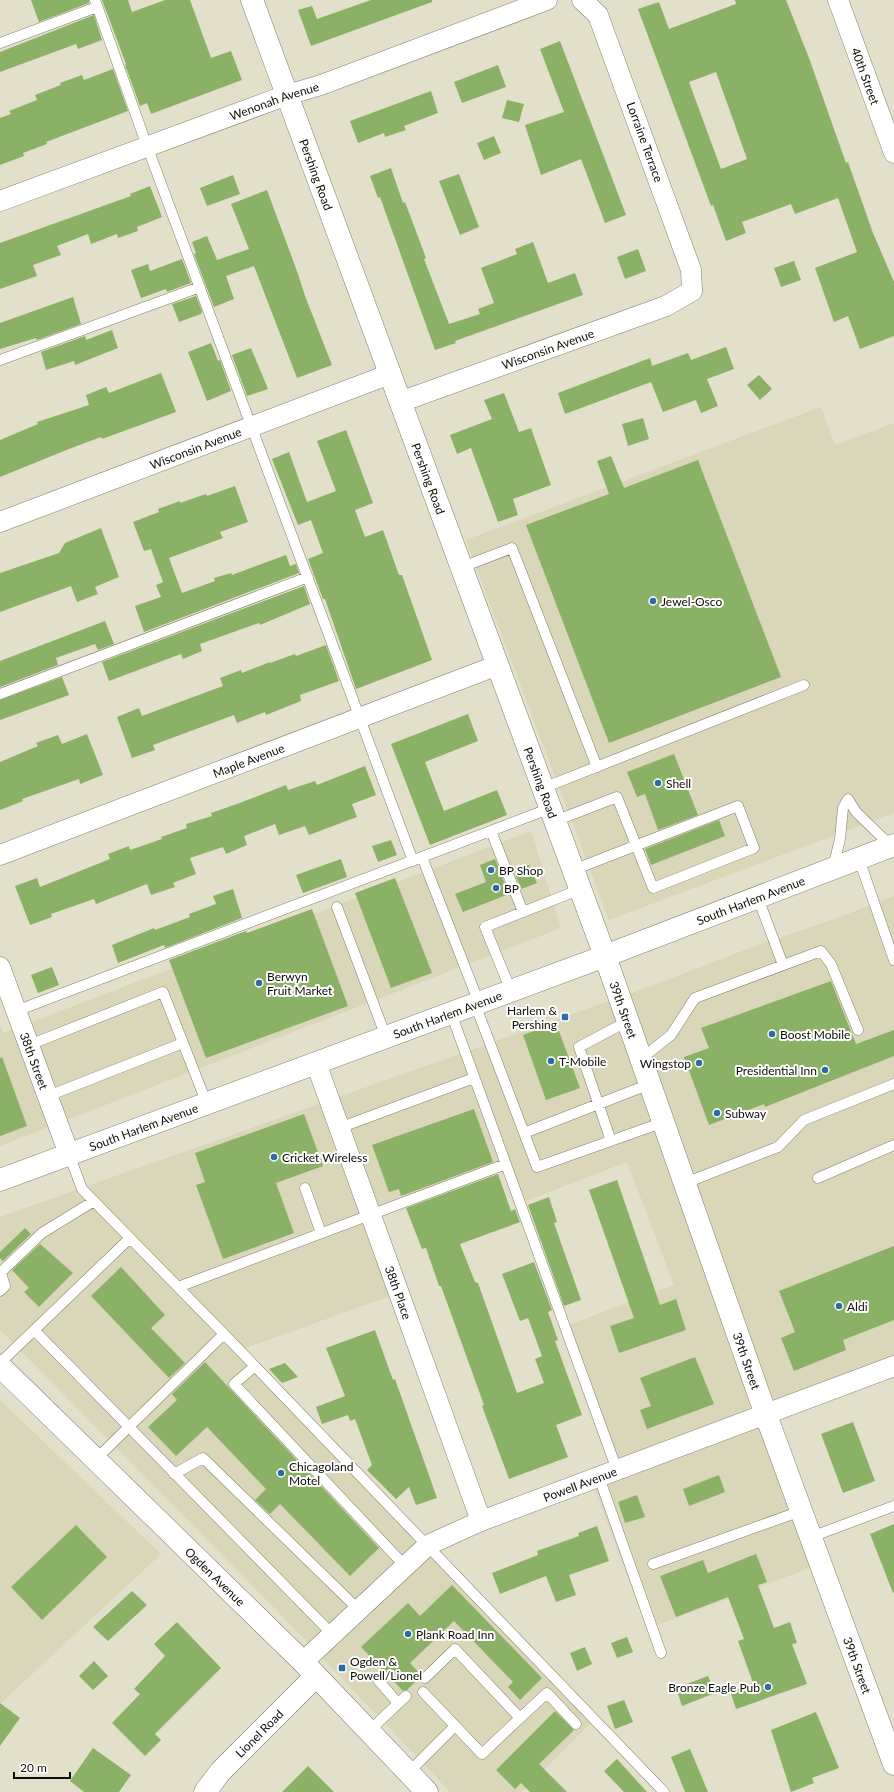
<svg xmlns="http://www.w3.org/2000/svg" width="894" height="1792" font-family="Lato,sans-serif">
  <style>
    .built { fill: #d9d6ba }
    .building { fill: #8bb166; fill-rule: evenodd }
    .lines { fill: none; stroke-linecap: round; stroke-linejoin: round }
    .service-casing { stroke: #817f6c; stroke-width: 11 }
    .minor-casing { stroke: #817f6c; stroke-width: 21 }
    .tertiary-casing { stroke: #817f6c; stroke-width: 23 }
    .secondary-casing { stroke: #817f6c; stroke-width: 23 }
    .primary-casing { stroke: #817f6c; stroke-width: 23 }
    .service { stroke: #fff; stroke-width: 10 }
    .minor { stroke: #fff; stroke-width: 20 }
    .tertiary { stroke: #fff; stroke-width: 22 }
    .secondary { stroke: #fff; stroke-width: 22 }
    .primary { stroke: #fff; stroke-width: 22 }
    .poi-dot { fill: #2b6da3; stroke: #fff; stroke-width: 1.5 }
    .labels { text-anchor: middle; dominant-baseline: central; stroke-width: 4; stroke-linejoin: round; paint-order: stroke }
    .street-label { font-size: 12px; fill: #0d0d06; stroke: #fff }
    .poi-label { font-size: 12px; fill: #0d0d06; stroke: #fff; text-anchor: start }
  </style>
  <rect width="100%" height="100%" fill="#e2e0cb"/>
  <path class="built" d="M821,407l14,38 59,-22v390l-285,107 -143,-380z
    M531,831l30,97 -561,218v-122l3,9z
    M894,896v470l-128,48 55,150 -174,65 -56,-150 26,-9 -51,-144 108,-41 -47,-123 -106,41 -15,-41 -135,53 28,78 -159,57 355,369 -73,73h-72l-160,-168 -290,-294v-113l654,-232 93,-36 90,-31z
    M0,1400l161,154 -161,150z"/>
  <path class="building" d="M31,0h58v3l-50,19z
    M102,0h26l4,12 33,-12h25l21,58 20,-7 11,29 -91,34 -4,-11 -7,3 -15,-41 1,-1z
    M371,0h61v2l-121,44 -13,-36 14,-4 5,13z
    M735,0h51l23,58 37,105 2,-1 25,71 21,49v54l-34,13 -12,-33 -14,6 -19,-54 42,-16 -19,-54 -43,16 -4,-10 -49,18 4,11 -20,8 -13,-36 -2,1 -73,-197 21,-7 10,27 67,-25zM716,72l31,87 -26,10 -32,-87z
    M94,15l8,25 -24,9 -2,-5 -76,28v-20z
    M560,41l66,174 -21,8 -24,-64 -40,16 -16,-50 39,-13 -24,-63z
    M498,65l8,22 -44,16 -8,-21z
    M113,69l15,42 -82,31 1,2 -24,9 1,3 -24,9v-47l11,-4 -2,-3 28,-11 -2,-5 26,-10 -1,-2 22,-8 2,5z
    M431,91l7,22 -34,13 2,4 -21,7 -1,-4 -26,10 -8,-22z
    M507,100l17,4 -5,18 -17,-4z
    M494,136l7,17 -17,7 -7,-17z
    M391,168l12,35 2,-1 21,56 -2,1 25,65 31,-10 -2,-5 16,-6 -13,-35 36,-14 -2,-5 18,-7 15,41 27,-10 8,22 -128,46 1,2 -21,7 -55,-153 -2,1 -8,-22z
    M459,174l20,53 -19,8 -21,-54z
    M233,175l7,19 -33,12 -7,-18z
    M150,186l12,31 -25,10 1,4 -20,7 -1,-4 -26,10 -3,-10 -31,12 4,9 -28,10 4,11 -37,13v-46l131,-47 -1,-2z
    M267,190l31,84 7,22 27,69 -35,13 -43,-112 -28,10 8,23 -20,8 -20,-53 2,-1 -4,-11 15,-6 10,24 32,-11 -18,-45z
    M638,249l8,22 -21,8 -8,-22z
    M182,259l9,24 -24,9 -1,-3 -25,9 -10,-28 17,-6 2,7z
    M794,261l7,19 -20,7 -7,-19z
    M196,296l6,15 -1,3 -22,8 -7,-18z
    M73,297l8,27 -44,16 -1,-2 -36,11v-26z
    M112,330l6,18 -43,17 -1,-4 -28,9 -5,-18 44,-16 1,4z
    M211,343l7,18 2,-1 11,31 -24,10 -19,-49z
    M726,347l8,22 -27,10 11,27 -17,7 -5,-13 -33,12 -12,-30 -86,32 -7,-21 92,-35 2,8 36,-13 3,7z
    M251,348l17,41 -21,7 -15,-41z
    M161,373l15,39 -74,27 -1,-2 -32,12 -69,28v-37l38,-16 -1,-2 52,-17 -3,-10 20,-8 3,6z
    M759,375l13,14 -12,11 -13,-15z
    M504,393l15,39 12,-4 20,57 -38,14 5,16 -20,7 -27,-74 -14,6 -7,-19 42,-16 -8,-19z
    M643,418l6,21 -21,7 -6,-22z
    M346,430l27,73 -18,7 10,27 18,-7 16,45h3l30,85 -76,29 -31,-90h-2l-15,-40 15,-6 -12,-33 -13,5 -26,-66 17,-7 18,50 29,-11 -19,-50z
    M611,456l13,32 74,-28 83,217 -172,66 -83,-218 83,-31 -12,-33z
    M235,486l13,36 -28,10 3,6 -54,20 13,35 33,-12 -1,-3 17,-5 1,2 54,-20 4,11 6,-2 3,9 -155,59 -9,-26 26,-9 -5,-12 7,-3 -12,-33 -7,2 -11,-29 26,-10 -1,-3 22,-8v2l26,-9 1,2z
    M101,528l18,49 -24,10 3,7 -21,8 -6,-16 -71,26v-39l59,-20 6,-10z
    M304,586l6,18 -50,21 -1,-2 -59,21 2,7 -19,8 -2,-5 -72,27 -7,-19z
    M105,621l9,23 -16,6 -3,-6 -39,14 2,7 -58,22v-26z
    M326,645l13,36 -39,14 1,6 -35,14 -1,-3 -28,11 -3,-8 -81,30 2,5 -23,8 -15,-41 22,-9 3,8 81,-30 -3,-8 21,-8 1,3 28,-11v1l25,-9 1,2z
    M62,677l7,18 -69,25v-20z
    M468,714l10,27 -53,21 19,49 53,-21 10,25 -77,30 -39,-101z
    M87,734l16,41 -23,9 -1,-5 -57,20 1,2 -23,9v-48l38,-16 -2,-3 22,-8 4,9z
    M674,754l24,61 -40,15 -13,-36 -8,3 -10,-25z
    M365,766l11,29 -24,9 5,13 -48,18 -4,-9 -26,9 -4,-11 -31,12 3,9 -21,9 -3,-7 -33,11 6,16 -23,9 2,4 -24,8 -4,-11 -51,20 -2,-5 -43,15 1,3 -22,8 -15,-39 22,-8 3,9 70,-28 -2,-5 21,-8 1,4 32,-11 -1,-2 26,-9 -1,-4 26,-8 -1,-3 26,-9 49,-19 2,5 27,-9 2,4z
    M719,820l6,16 -74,29 -6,-16z
    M391,840l6,15 -19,7 -6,-16z
    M341,859l6,18 -44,16 -7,-18z
    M495,859l14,35 -46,18 -8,-18 31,-12 -6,-17z
    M529,865l8,18 -16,6 -7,-18z
    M395,878l37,95 -41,15 -36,-95z
    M233,889l9,29 -77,30 -1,-3 -46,18 -6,-18 42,-17 1,2 35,-13 -1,-3 27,-10 -3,-8z
    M312,909l36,97 -142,52 -37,-98 77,-29 1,2z
    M52,967l7,18 -21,8 -7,-18z
    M831,981l25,63 38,-14v26l-129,51 -1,-3 -55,21 -25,-68 25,-9 -8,-20z
    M556,1023l24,65 -34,12 -23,-65z
    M2,1057l25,69 -27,10v-78z
    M474,1109l19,53 -92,34 -2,-7 -10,3 -17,-47z
    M304,1114l19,52 -47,17 18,50 -71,26 -27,-74 9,-3 -10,-29z
    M498,1174l13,37 4,-2 5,13 -60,22 15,38 3,1 39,110 27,-10 -9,-24 7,-3 -14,-38 -8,3 -18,-47 32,-12 18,48 -4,2 10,28 -3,1 27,74 -26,10 12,32 -59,22 -27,-73 2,-1 -43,-119h-2l-13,-38 -4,1 -16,-41z
    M617,1180l43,125 16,-6 10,31 -67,23 -9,-27 24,-8 -45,-128z
    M549,1197l8,25 -3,1 27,77 -17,6 -36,-101z
    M25,1228l6,6 -28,27 -3,-3v-6z
    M40,1244l33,29 -34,34 -15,-15 5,-4 -17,-18z
    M894,1246v74l-51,20 3,10 -52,21 -13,-33 14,-6 -16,-41z
    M121,1267l44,48 -14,13 34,35 -16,15 -78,-82z
    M375,1330l18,50 2,-1 42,119 -21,7 -7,-18 -13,12 -29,-29 5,-5 -17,-46 -5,2 -2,-6 -26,9 -6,-17 29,-11 -19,-48z
    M695,1357l19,47 -67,25 -7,-19 11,-4 -11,-28z
    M205,1362l174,186 -29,28 -70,-72 -10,10 -15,-14 11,-11 -59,-62 -31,29 -28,-29 29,-27 -5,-6z
    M285,1363l13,14 -16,6 -13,-14z
    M853,1422l22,59 -32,12 -22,-59z
    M719,1475l6,17 -36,14 -6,-17z
    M637,1495l8,22 -20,6 -7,-21z
    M894,1524v68l-1,1 -23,-59z
    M76,1525l31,32 -65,63 -31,-33z
    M597,1526l12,35 -40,14 7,20 -20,7 -10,-26 -46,18 -8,-21 46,-18 -1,-4 42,-15 -1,-3z
    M756,1554l11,28 -9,3 16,43 16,-6 7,21 -5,1 15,40 -71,25 -6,-18 23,-8 -15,-42 6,-2 -16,-42 -52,20 -16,-41 43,-16 5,13z
    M452,1585l90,93 -22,22 -12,-13 5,-5 -59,-61 -44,42 10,11 -1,4 -12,12 -4,1 -42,-44 47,-44 12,13z
    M132,1591l15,14 -39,36 -15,-14z
    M177,1622l44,46 -66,66 6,6 -16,16 -33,-33 28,-29 -6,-5 31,-33 -11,-12z
    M627,1637l6,15 -16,6 -6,-15z
    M585,1647l7,17 -15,7 -7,-18z
    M94,1661l14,15 -15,14 -14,-14z
    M708,1676l7,17 -33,13 -6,-18z
    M624,1700l9,22 -18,7 -8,-23z
    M0,1703l20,15 -20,28z
    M555,1711l19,19 -35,34 28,28h-37l-9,-9 -6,6 -19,-19z
    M816,1712l23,56 -27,10 2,5 -23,9 -20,-62z
    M93,1748l38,27 -12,17h-35l-14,-11z
    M690,1749l18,43h-23l-14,-35z
    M617,1759l30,33h-23l-20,-21z
    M308,1766l26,26h-52z"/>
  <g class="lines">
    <g class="service-casing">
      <path id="service" d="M95,0l52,146 266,715
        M0,43l97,-36
        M0,360l200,-73
        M462,567l50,-19 85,219
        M0,694l308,-117
        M543,788l261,-103
        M555,821l62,-24 36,91 101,-40 -16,-42c-55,21 -110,43 -165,64
        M491,831l32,81
        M422,857l57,146
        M859,859l35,101
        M833,868l7,-29 3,-31 5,-9 8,13 35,34
        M758,898l25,67
        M337,907l49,130
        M511,991l-26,-64 96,-38
        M475,1004l62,163 127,-45
        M16,1011l535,-203
        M451,1013l166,457
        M29,1045l134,-53 44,112
        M641,1059l30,-24 24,-37 126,-47 10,13 27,66
        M48,1096l135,-53
        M339,1128l135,-50
        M524,1133l126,-49
        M611,1141l-32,-94 49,-26
        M69,1154l13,35 142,145 440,458
        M818,1178l76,-33
        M685,1183l93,-36 26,-27 90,-36
        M305,1188l16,45
        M0,1273l42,-40 52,-32
        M178,1287l328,-123
        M0,1291l5,-5 -4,-13
        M34,1330l298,304
        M0,1363l130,-125
        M255,1366l-21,18 171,182
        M96,1459l128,-125
        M174,1474l29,-16 155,151
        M599,1477l62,176
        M811,1537l83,-31
        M653,1564l148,-53
        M378,1680l20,23
        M423,1692l59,62 38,-36 -65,-69 -30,29
        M520,1718l27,-25 29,31
        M369,1731l37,-35
        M408,1773l47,-47"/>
    </g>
    <g class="minor-casing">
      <g id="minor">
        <path id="s1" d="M838,0l56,153"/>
        <path id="s2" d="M0,201l287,-106 34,-10 226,-85"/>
        <path id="s3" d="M400,402l266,-96 26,-15 -1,-21 -93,-255 -16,-15"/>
        <path id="s4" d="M0,522l390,-148"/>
        <path id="s5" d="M0,855l498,-190"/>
        <path id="s6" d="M0,967l69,187"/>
        <path id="s7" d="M316,1063l165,458"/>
        <path id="s8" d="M303,1662l125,-117 53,-24 413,-155"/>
      </g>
    </g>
    <g class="tertiary-casing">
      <g id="tertiary">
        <path id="s9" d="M205,1792l16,-21 95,-95"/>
      </g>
    </g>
    <g class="secondary-casing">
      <g id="secondary">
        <path id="s10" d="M252,0l353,956 161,459 128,349"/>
      </g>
    </g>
    <g class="primary-casing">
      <g id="primary">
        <path id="s11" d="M0,1180l605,-224 289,-111"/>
        <path id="s12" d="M0,1366l303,296 124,130"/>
      </g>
    </g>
    <use href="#service" class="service"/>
    <use href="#minor" class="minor"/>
    <use href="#tertiary" class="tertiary"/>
    <use href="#secondary" class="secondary"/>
    <use href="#primary" class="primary"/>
  </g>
  <g class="poi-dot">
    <circle cx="653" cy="601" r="4"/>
    <circle cx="658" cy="783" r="4"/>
    <circle cx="491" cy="870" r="4"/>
    <circle cx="496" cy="888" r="4"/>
    <circle cx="259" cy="983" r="4"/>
    <rect x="561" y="1013" width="8" height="8" rx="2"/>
    <circle cx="772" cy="1034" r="4"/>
    <circle cx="551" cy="1061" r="4"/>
    <circle cx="699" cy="1063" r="4"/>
    <circle cx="825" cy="1070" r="4"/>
    <circle cx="717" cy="1113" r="4"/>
    <circle cx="274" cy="1157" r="4"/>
    <circle cx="839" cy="1306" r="4"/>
    <circle cx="281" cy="1473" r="4"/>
    <circle cx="408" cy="1634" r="4"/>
    <rect x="338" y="1664" width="8" height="8" rx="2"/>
    <circle cx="768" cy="1687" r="4"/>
  </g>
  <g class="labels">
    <g class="street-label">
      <text stroke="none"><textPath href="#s1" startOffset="81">40th Street</textPath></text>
      <text stroke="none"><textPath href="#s2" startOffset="292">Wenonah Avenue</textPath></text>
      <text transform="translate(645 142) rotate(70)">Lorraine Terrace</text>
      <text stroke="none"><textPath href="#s10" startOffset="186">Pershing Road</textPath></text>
      <text stroke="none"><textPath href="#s3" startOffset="157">Wisconsin Avenue</textPath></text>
      <text stroke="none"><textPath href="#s4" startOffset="209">Wisconsin Avenue</textPath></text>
      <text stroke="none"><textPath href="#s10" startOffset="510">Pershing Road</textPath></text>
      <text stroke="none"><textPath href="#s5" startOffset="266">Maple Avenue</textPath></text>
      <text stroke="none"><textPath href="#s10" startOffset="834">Pershing Road</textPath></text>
      <text stroke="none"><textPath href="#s11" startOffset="801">South Harlem Avenue</textPath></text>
      <text stroke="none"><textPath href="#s10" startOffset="1076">39th Street</textPath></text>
      <text stroke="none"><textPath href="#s11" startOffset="477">South Harlem Avenue</textPath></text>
      <text stroke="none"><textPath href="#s6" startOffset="100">38th Street</textPath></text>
      <text stroke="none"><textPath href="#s11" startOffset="153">South Harlem Avenue</textPath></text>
      <text stroke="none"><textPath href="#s7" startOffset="244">38th Place</textPath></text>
      <text stroke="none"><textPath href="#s10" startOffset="1448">39th Street</textPath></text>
      <text stroke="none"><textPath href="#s8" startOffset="335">Powell Avenue</textPath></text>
      <text stroke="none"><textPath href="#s12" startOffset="301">Ogden Avenue</textPath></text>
      <text stroke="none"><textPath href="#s10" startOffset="1772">39th Street</textPath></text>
      <text stroke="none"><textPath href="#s9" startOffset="80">Lionel Road</textPath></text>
    </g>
    <g class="poi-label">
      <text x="661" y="601">Jewel-Osco</text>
      <text x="666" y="783">Shell</text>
      <text x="499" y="870">BP Shop</text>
      <text x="504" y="888">BP</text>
      <text x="267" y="976">Berwyn<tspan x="267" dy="14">Fruit Market</tspan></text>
      <text x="557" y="1010" text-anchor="end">Harlem &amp;<tspan x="557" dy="14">Pershing</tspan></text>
      <text x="780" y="1034">Boost Mobile</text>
      <text x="559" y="1061">T-Mobile</text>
      <text x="691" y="1063" text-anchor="end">Wingstop</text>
      <text x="817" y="1070" text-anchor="end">Presidential Inn</text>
      <text x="725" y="1113">Subway</text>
      <text x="282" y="1157">Cricket Wireless</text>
      <text x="847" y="1306">Aldi</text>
      <text x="289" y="1466">Chicagoland<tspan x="289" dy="14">Motel</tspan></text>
      <text x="416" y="1634">Plank Road Inn</text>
      <text x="350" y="1661">Ogden &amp;<tspan x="350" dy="14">Powell/Lionel</tspan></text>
      <text x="760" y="1687" text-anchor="end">Bronze Eagle Pub</text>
    </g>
  </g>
  <path d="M14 1772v6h56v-6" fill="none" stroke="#0d0d06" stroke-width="2"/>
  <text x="20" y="1772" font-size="12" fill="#0d0d06" stroke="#ffffff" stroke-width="3" paint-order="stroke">20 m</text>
</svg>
